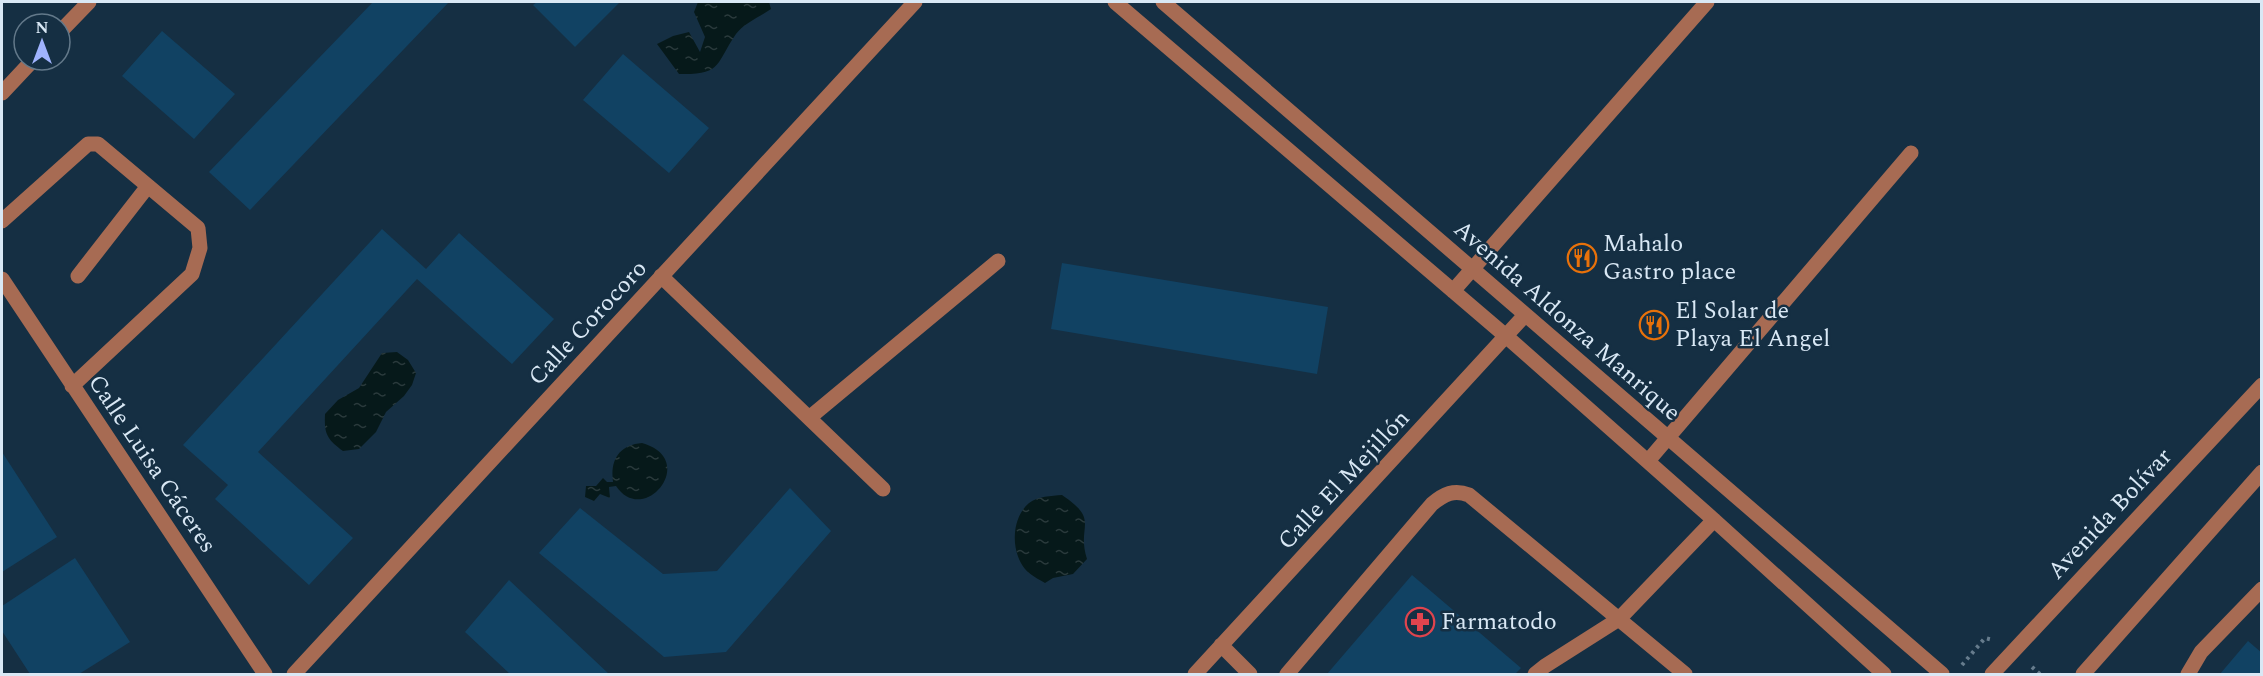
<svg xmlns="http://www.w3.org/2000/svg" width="2263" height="676" font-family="Spectral,serif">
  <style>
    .water { fill: url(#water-ripples) }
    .building { fill: #114263 }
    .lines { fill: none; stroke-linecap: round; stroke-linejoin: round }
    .path { stroke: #667c8d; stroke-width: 4; stroke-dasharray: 3 4.5; stroke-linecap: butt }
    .minor { stroke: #a76b53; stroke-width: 15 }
    .labels { text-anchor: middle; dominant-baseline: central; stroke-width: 5; stroke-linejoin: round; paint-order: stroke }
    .poi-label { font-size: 24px; fill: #d9e8f5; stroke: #152f43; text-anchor: start }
    .street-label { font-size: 24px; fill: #d9e8f5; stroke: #152f43 }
  </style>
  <defs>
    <pattern id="water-ripples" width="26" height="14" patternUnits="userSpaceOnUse" patternTransform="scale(1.5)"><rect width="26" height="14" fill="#06191a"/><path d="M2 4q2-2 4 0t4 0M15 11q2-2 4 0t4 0" fill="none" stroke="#2a3a3c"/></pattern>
  </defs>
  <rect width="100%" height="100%" fill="#152f43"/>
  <path class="water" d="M698,2h71l2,7c-10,7 -28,15 -35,25 -21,30 -13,41 -57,40l-22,-30 16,-8 16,-4 11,20 5,-15 -11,-25z
    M397,352l11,8 8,13 -4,12 -8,11 -18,16 -10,20 -17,17 -16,2c-16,-12 -19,-17 -18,-37l13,-14 21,-12 23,-35z
    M642,443c58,16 2,85 -26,43l-7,1 1,11 -10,-4 -6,7 -9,-4 1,-11h10l7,-8 4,4h6c-3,-22 6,-37 29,-39z
    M1062,495c39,26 14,30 25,64l-14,15 -20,4 -8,5c-5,-3 -11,-6 -16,-10 -19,-17 -19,-54 0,-70 9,-7 22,-7 33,-8z"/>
  <path class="building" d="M373,2h76l-199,208 -41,-38z
    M537,2h83l-45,45 -42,-42z
    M162,31l73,63 -41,45 -72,-63z
    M623,54l86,74 -40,45 -86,-73z
    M382,229l44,40 33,-36 95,86 -42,45 -95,-85 -159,173 95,86 -44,47 -94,-86 13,-14 -45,-40z
    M1062,263l266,44 -11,67 -266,-45z
    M2,452l55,85 -55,35z
    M790,488l41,43 -105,121 -62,5 -125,-104 41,-45 83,66 54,-3z
    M75,558l55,84 -51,32h-49l-28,-43v-25z
    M1412,575l109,93 -6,6h-188z
    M509,580l100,94h-99l-45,-42z
    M2248,641l14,12v21h-42z"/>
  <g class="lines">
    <path class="path" d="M1962,665l23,-27 8,2
      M2032,667l8,7"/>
    <path class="minor" d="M1115,2l392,335 207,183 170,154
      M1163,2l779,672
      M60,32l29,-30
      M2,93l31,-33
      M2,221l86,-77h10l100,84 2,20 -8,26 -120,112
      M78,276l70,-90
      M661,276l222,213
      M2,279l263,395
      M1453,291l254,-289
      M809,418l189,-157
      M1648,461l263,-308
      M1221,645l29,29
      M294,674l621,-672
      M1195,674l330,-359
      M1287,674l145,-170c12,-10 22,-15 37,-9l216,179
      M1535,674l10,-8 74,-47 95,-99
      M1992,674l270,-289
      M2083,674l179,-202
      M2188,674l13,-22 61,-63"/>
  </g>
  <defs>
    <g id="restaurant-ring" transform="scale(1.5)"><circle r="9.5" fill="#152f43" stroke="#e8710a" stroke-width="1.5"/><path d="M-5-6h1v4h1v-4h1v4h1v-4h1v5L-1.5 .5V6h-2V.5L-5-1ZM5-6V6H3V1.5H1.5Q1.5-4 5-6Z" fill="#e8710a"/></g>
    <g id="pharmacy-ring" transform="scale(1.5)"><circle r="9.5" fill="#152f43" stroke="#e0444e" stroke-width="1.5"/><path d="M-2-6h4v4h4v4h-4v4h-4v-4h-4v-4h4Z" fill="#e0444e"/></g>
  </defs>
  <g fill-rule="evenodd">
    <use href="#restaurant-ring" x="1582" y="258"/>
    <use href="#restaurant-ring" x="1654" y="325"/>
    <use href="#pharmacy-ring" x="1420" y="622"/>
  </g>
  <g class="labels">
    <g class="poi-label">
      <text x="1603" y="244">Mahalo<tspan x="1603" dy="28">Gastro place</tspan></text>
      <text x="1675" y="311">El Solar de<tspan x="1675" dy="28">Playa El Angel</tspan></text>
      <text x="1441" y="622">Farmatodo</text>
    </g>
    <g class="street-label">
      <text transform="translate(1567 321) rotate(41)">Avenida Aldonza Manrique</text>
      <text transform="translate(588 323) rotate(-47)">Calle Corocoro</text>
      <text transform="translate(152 464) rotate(56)">Calle Luisa Cáceres</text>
      <text transform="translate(1344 480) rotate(-47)">Calle El Mejillón</text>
      <text transform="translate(2110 514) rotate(-47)">Avenida Bolívar</text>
    </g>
  </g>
  <rect width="2263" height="676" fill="none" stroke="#d9e8f5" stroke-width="6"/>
  <g transform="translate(42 42)"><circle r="28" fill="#152f43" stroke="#63798a" stroke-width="1.5"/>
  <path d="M0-4.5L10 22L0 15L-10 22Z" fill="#9fb3fd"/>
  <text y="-9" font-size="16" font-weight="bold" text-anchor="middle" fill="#d9e8f5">N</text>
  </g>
</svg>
